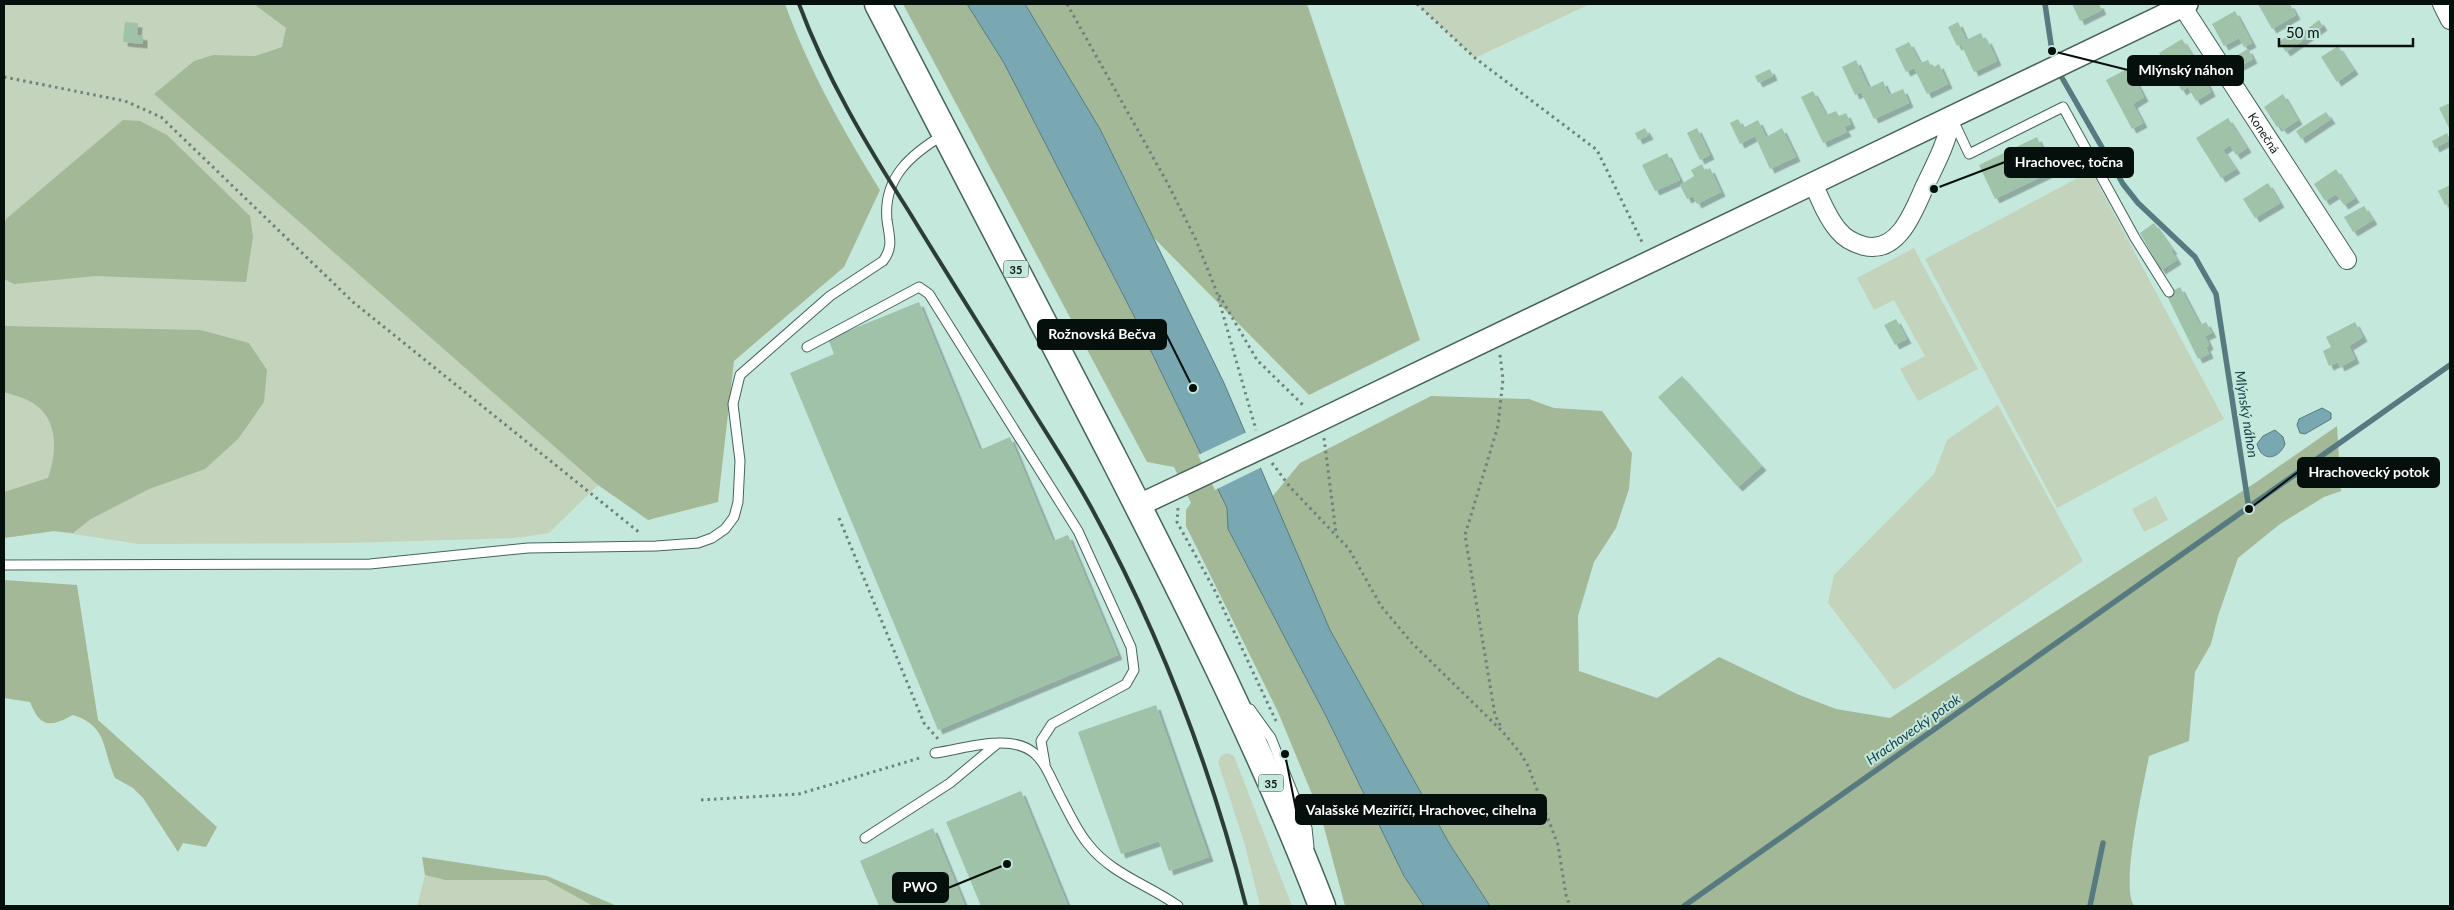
<svg xmlns="http://www.w3.org/2000/svg" width="2454" height="910" font-family="Lato,sans-serif">
  <style>
    .green { fill: #c4d3bc }
    .forest { fill: #a3b897 }
    .water { fill: #79a8b2; stroke: #567a80 }
    .pier { fill: #c5e8dd }
    .lines { fill: none; stroke-linecap: round; stroke-linejoin: round }
    .stream { stroke: #567a80; stroke-width: 5.5 }
    .building { fill: #9fc2a8; filter: url(#shadow) }
    .service-casing { stroke: #45645a; stroke-width: 11 }
    .minor-casing { stroke: #45645a; stroke-width: 20 }
    .tertiary-casing { stroke: #45645a; stroke-width: 24 }
    .primary-casing { stroke: #45645a; stroke-width: 29 }
    .path { stroke: #6b837c; stroke-width: 3; stroke-dasharray: 2.5 4; stroke-linecap: butt }
    .service { stroke: #fff; stroke-width: 9 }
    .minor { stroke: #fff; stroke-width: 18 }
    .tertiary { stroke: #fff; stroke-width: 21 }
    .primary { stroke: #fff; stroke-width: 26 }
    .rail { stroke: #2c3c37; stroke-width: 4 }
    .tertiary-bridge-casing { stroke: #45645a; stroke-width: 24; stroke-linecap: butt }
    .tertiary-bridge { stroke: #fff; stroke-width: 21 }
    .labels { text-anchor: middle; dominant-baseline: central; stroke-width: 4; stroke-linejoin: round; paint-order: stroke }
    .shield { fill: #c5e8dd; stroke: #3f514b; stroke-width: 1 }
    .shield-label { font-size: 11px; font-weight: bold; fill: #05100d }
    .street-label { font-size: 12px; fill: #05100d; stroke: #c5e8dd }
    .water-label { font-size: 14px; font-style: italic; fill: #133e47; stroke: #c5e8dd }
    .leader { fill: none; stroke: #05100d; stroke-width: 2 }
    .callout-dot { fill: #05100d; stroke: #c5e8dd; stroke-width: 2 }
    .callout { fill: #05100d; stroke: #05100d; stroke-width: 2 }
    .callout-label { font-size: 14px; text-anchor: middle; font-weight: bold; fill: #fff }
  </style>
  <defs>
    <filter id="shadow"><feDropShadow dx="4.5" dy="4.5" stdDeviation="0" flood-color="#0004"/></filter>
  </defs>
  <rect width="100%" height="100%" fill="#c5e8dd"/>
  <path class="green" d="M4,4h243l8,1 31,23 -3,19 -28,9 -42,-1 -19,6 -40,33 444,391 -49,48 -33,5 -169,5 -208,1 -85,-13 -50,7z
    M1417,4h173l-115,54z
    M2091,171l133,248 -167,89 -132,-249z
    M1914,248l64,121 -60,32 -18,-32 25,-13 -31,-56 -20,10 -17,-32z
    M1998,405l85,156 -189,129 -66,-87 6,-28 100,-101 13,-34z
    M2156,496l12,24 -24,12 -12,-23z
    M1227,753l7,3 58,150h-32l-16,-64 -26,-80 3,-6z
    M425,875l20,5h101l47,26h-176z"/>
  <path class="forest" d="M247,4h538c24,66 58,126 95,186l-36,77 -110,94 -16,141 -70,18 -50,-35 -444,-391 40,-33 19,-6 42,1 27,-9 4,-19 -31,-23z
    M903,4h64l37,59 129,251 94,194 1,21 99,189 77,158 20,30h-79l-24,-90 -43,-104 -92,-186v-16l5,-7 -17,-36 -27,-5z
    M1025,4h282l113,336 -111,55 -156,-158 -53,-108z
    M123,120l17,1 27,14 83,81 3,21 -7,45 -150,-6 -82,8 -10,-5v-53l2,-7z
    M4,326l196,4 49,13 18,27 -3,32 -26,37 -33,30 -56,20 -58,30 -18,14 -19,-2 -50,7v-46l44,-14c9,-26 11,-58 -15,-75 -8,-5 -20,-8 -29,-11z
    M1431,396l98,3 25,9 48,3 30,42 -3,36 -13,39 -22,34 -16,54 1,55 78,27 62,-41 78,37 39,15 54,9 368,-237 79,-55 4,65 -17,6 -44,27 -42,34 -20,58 -7,28 -16,28 -6,69 -40,15c-5,27 -29,130 -15,150h-644l-41,-63 -119,-213 -58,-133 28,-34z
    M4,580l73,5 21,135 119,107 -11,20 -23,-4 -5,9 -35,-54 -10,-10 -18,-10c-13,-29 -7,-52 -42,-63 -24,13 -33,12 -43,-13l-26,-4z
    M422,857l125,19 70,30h-24l-47,-26h-101l-20,-5z"/>
  <path class="water" d="M967,4h58l75,125 53,108 71,146 106,247 119,213 41,63h-66l-20,-30 -77,-158 -99,-189 -1,-21 -94,-194 -129,-251z
    M2322,408l9,5v6l-26,15 -5,-1 -3,-8 2,-6z
    M2275,430l8,7 2,7c-6,15 -23,19 -28,0l6,-8z"/>
  <path class="pier" d="M1247,432l15,35 -47,23 -17,-35z"/>
  <g class="lines">
    <path class="stream" d="M2045,4l7,47
      M2061,76l62,108 15,19 57,54 21,37 33,215
      M1684,906l766,-541
      M2090,906l13,-63"/>
  </g>
  <path class="building" d="M2072,4h27l3,6 -22,11z
    M2258,4h32l6,11 -24,14z
    M2235,11l17,32 -8,4 -5,-9 -15,8 -12,-22z
    M2319,20l4,6 -37,26 -7,-10 20,-15 4,5z
    M125,22l13,1 -1,12 6,1v8l-20,-2z
    M1958,22l8,18 15,-7 3,7 3,-1 10,22 -23,11 -13,-28 -4,2 -9,-19z
    M2182,39l16,26 -17,9 3,4 16,-9 11,23 -15,9 -8,-14 -6,4 -23,-38z
    M1909,42l11,21 8,-3 4,8 7,-4 9,20 -21,10 -13,-26 -8,4 -11,-23z
    M2338,46l16,24 -17,12 -16,-25z
    M2248,49l5,10 -15,8 -6,-9z
    M1856,60l13,28 14,-7 6,14 14,-6 6,14 -35,16 -13,-27 -6,3 -13,-28z
    M2129,68l15,29 -11,7 10,19 -11,6 -26,-49z
    M1770,69l3,7 -15,7 -3,-7z
    M1813,91l13,24 10,-4 3,5 7,-3 5,11 -7,3 3,5 -24,11 -22,-46z
    M2283,94l15,26 -15,10 -3,-4 -3,1 -13,-20z
    M2450,103v27l-11,-22z
    M2326,112l5,7 -30,20 -5,-8z
    M2228,118l19,30 -11,7 -6,-10 -7,5 13,19 -15,9 -25,-40z
    M1738,119l5,9 15,-8 8,17 16,-9 14,29 -26,12 -15,-33 -15,8 -10,-21z
    M1645,128l4,7 -11,5 -3,-7z
    M1697,128l13,27 -10,5 -13,-27z
    M2447,133l3,7 -15,8 -3,-7z
    M2037,137l16,34 -58,28 -16,-34z
    M1667,153l13,27 -25,11 -13,-26z
    M1702,164l3,7 5,-3 11,24 -24,12 -4,-8 -6,3 -7,-14 14,-9 -3,-6z
    M2336,169l19,29 -11,7 -8,-11 -11,7 -11,-17z
    M2268,183l12,20 -25,15 -12,-19z
    M2450,185v17l-5,3 -7,-14z
    M2364,206l9,14 -20,12 -9,-15z
    M2154,223l19,27h-2l6,10 -16,10 -21,-37z
    M2180,287l20,38 6,-3 6,11 -7,3 4,9 -3,2 3,7 -11,5 -32,-65z
    M919,302l61,148 30,-13 43,104 15,-6 50,120 -180,75 -148,-357 44,-19 -6,-15z
    M1896,319l11,20 -12,6 -11,-20z
    M2355,322l8,15 -14,9 6,13 -15,8 -2,-5 -9,4 -6,-15 8,-4 -5,-10z
    M1682,376l80,90 -24,21 -80,-90z
    M1156,705l53,152 -40,14 -10,-30 -38,13 -43,-122z
    M1021,791l47,115h-87l-35,-84z
    M933,828l32,78h-86l-19,-45z"/>
  <g class="lines">
    <g class="service-casing">
      <path id="service" d="M1953,120l16,34 94,-47 72,131 34,54
        M807,347l112,-60 10,7 149,237 53,116 3,23 -8,14 -74,40 -11,17 4,23
        M4,565l366,-1 158,-16 128,-2 42,-3 14,-5 13,-9 9,-12 4,-15 2,-41 -7,-57 7,-29 90,-79 53,-35c11,-14 6,-25 4,-41 -4,-42 23,-65 56,-85
        M1250,709l21,29 36,90 2,19
        M935,753c21,-3 43,-10 64,-10 42,-1 46,25 62,55 8,15 16,33 27,46 23,30 61,41 90,62
        M865,838l85,-55 48,-40"/>
    </g>
    <g class="minor-casing">
      <g id="minor">
        <path d="M2442,4l8,16"/>
        <path id="s1" d="M2182,6l165,254"/>
        <path d="M1813,183c7,16 14,34 25,47 7,9 15,13 26,16 34,8 49,-33 60,-58 11,-23 23,-45 28,-71"/>
      </g>
    </g>
    <g class="tertiary-casing">
      <path id="tertiary" d="M1295,432l892,-428
        M1137,506l49,-23"/>
    </g>
    <g class="primary-casing">
      <path id="primary" d="M878,4c79,151 157,302 235,453 75,147 150,295 209,449"/>
    </g>
    <path class="path" d="M1067,4l101,180 28,56 20,50 40,140
      M1417,4l58,54 122,92 46,94
      M4,77l121,24 36,16 192,185 287,231
      M1219,295l38,65 47,46
      M1500,355l3,24 -5,47 -33,109 30,180 7,14
      M1324,438l12,95
      M1272,463l18,24 59,62 32,57 31,37 91,89 18,22 7,12 30,79 8,50 4,11
      M1178,508l-1,14 37,67 62,132
      M839,518l85,205 14,16
      M701,800l98,-6 124,-37"/>
    <use href="#service" class="service"/>
    <use href="#minor" class="minor"/>
    <use href="#tertiary" class="tertiary"/>
    <use href="#primary" class="primary"/>
    <path class="rail" d="M799,4c27,73 67,140 109,206 39,64 79,127 118,190 22,36 46,72 66,109 68,125 119,259 154,397"/>
    <g class="tertiary-bridge-casing">
      <path id="tertiary-bridge" d="M1186,483l109,-51"/>
    </g>
    <use href="#tertiary-bridge" class="tertiary-bridge"/>
  </g>
  <g class="labels">
    <g class="shield">
      <rect x="1003.5" y="260.5" width="25" height="17" rx="4"/>
      <rect x="1258.5" y="774.5" width="25" height="17" rx="4"/>
    </g>
    <g class="shield-label">
      <text x="1016" y="269">35</text>
      <text x="1271" y="783">35</text>
    </g>
    <g class="street-label">
      <text stroke="none"><textPath href="#s1" startOffset="151">Konečná</textPath></text>
    </g>
    <g class="water-label">
      <text transform="translate(2247 414) rotate(81)">Mlýnský náhon</text>
      <text transform="translate(1913 729) rotate(-35)">Hrachovecký potok</text>
    </g>
  </g>
  <path class="leader" d="M2052 51L2128 70M1934 189L2005 162M1193 388L1166 334M2249 509L2298 472M1285 754L1296 810M1007 864L948 888"/>
  <g class="callout-dot">
    <circle cx="2052" cy="51" r="5"/>
    <circle cx="1934" cy="189" r="5"/>
    <circle cx="1193" cy="388" r="5"/>
    <circle cx="2249" cy="509" r="5"/>
    <circle cx="1285" cy="754" r="5"/>
    <circle cx="1007" cy="864" r="5"/>
  </g>
  <g class="callout">
    <rect x="2128" y="56" width="115" height="29" rx="5"/>
    <rect x="2005" y="148" width="128" height="29" rx="5"/>
    <rect x="1038" y="320" width="128" height="29" rx="5"/>
    <rect x="2298" y="458" width="141" height="29" rx="5"/>
    <rect x="1296" y="795" width="250" height="29" rx="5"/>
    <rect x="893" y="873" width="55" height="29" rx="5"/>
  </g>
  <g class="callout-label">
    <text x="2186" y="75">Mlýnský náhon</text>
    <text x="2069" y="167">Hrachovec, točna</text>
    <text x="1102" y="339">Rožnovská Bečva</text>
    <text x="2369" y="477">Hrachovecký potok</text>
    <text x="1421" y="815">Valašské Meziříčí, Hrachovec, cihelna</text>
    <text x="920" y="892">PWO</text>
  </g>
  <rect width="2454" height="910" fill="none" stroke="#05100d" stroke-width="10"/>
  <path d="M2279 38v8h134v-8" fill="none" stroke="#05100d" stroke-width="2.5"/>
  <text x="2286" y="38" font-size="15" fill="#05100d" stroke="#c5e8dd" stroke-width="4" paint-order="stroke">50 m</text>
</svg>
